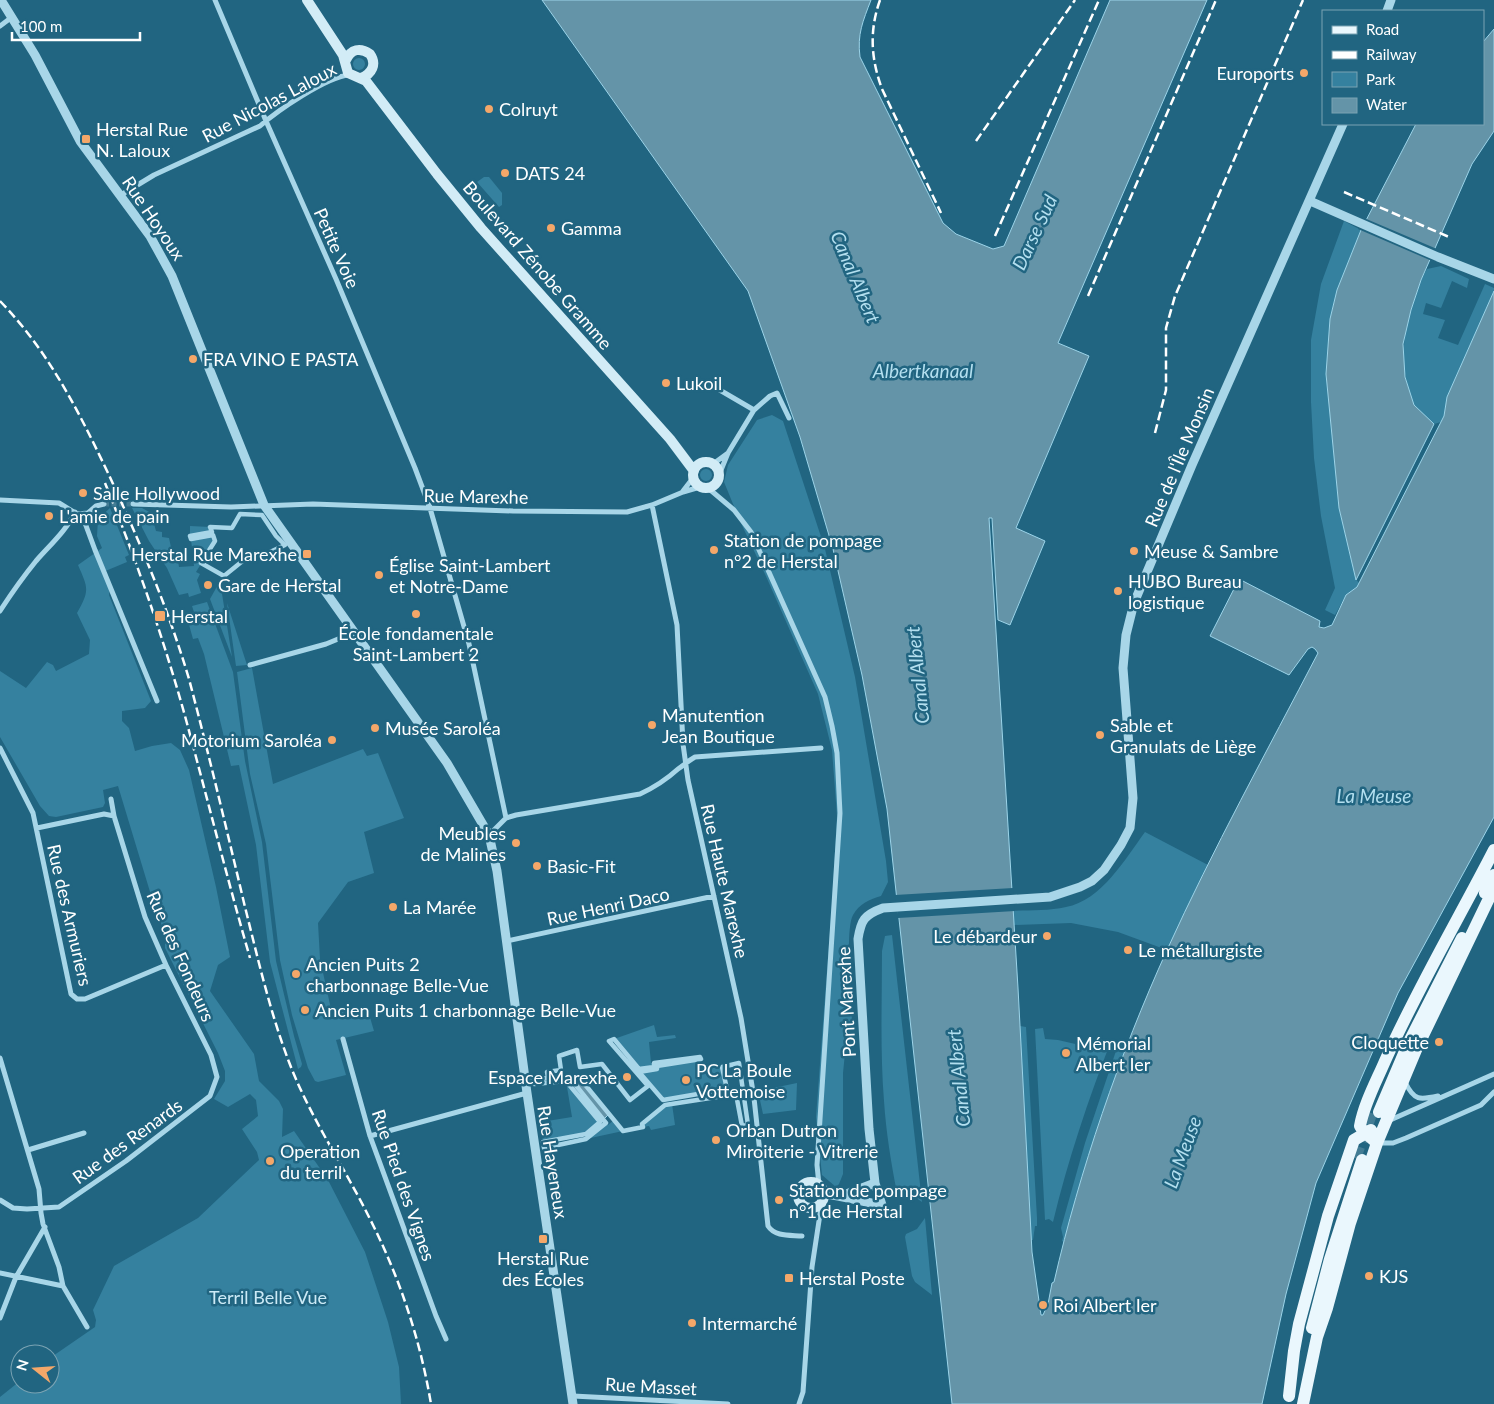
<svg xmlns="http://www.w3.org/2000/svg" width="1494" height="1404" font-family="Lato,sans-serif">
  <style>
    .green { fill: #35819f }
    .water { fill: #6494a8; stroke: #9cd4e9 }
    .pier { fill: #216581 }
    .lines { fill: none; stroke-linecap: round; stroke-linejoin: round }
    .minor-tunnel { stroke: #427c94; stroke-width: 5; stroke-dasharray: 5 2.5; stroke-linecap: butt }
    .primary-tunnel { stroke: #427c94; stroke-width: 12; stroke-dasharray: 12 6; stroke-linecap: butt }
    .pedestrian { stroke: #a8d6e8; stroke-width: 4.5 }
    .minor { stroke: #a8d6e8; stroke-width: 5 }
    .tertiary { stroke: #a8d6e8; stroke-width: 9 }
    .secondary { stroke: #d2ecf6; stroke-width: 10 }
    .primary { stroke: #eaf7fd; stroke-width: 12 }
    .rail { stroke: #fff; stroke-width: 2.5; stroke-dasharray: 9 4; stroke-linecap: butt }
    .poi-dot { fill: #f4a769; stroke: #216581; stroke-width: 2 }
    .labels { text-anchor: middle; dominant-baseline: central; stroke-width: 5; stroke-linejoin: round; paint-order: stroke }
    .poi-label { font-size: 18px; fill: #fff; stroke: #216581; text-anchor: start }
    .street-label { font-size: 18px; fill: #fff; stroke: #216581 }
    .park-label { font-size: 18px; fill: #cceaf6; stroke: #216581 }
    .water-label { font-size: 19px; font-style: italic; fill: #b3dfef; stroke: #216581 }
  </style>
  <rect width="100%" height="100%" fill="#216581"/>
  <path class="green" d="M353 64a6 6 0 1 1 12 0a6 6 0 1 1-12 0Z
    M484,177h5l13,16v12l-3,2 -22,-25z
    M1344,221l17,9 -24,60 -7,29 -4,55 13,134 17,71 3,4 -2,4 -11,8 -11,20 -10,-5 10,-22 -14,-72 -7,-58 -3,-56v-62l10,-56z
    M1441,266l28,13 -2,9 -15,-7 -11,27 -15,-5 -3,11 22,6 -7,18 20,7 27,-61 9,4v3l-47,106 -3,19 -3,6 -7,2c-6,-6 -15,-12 -20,-18 -2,-4 -3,-11 -5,-15 -12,-37 -2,-88 18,-122z
    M772,415l11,6 42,128 30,128 31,184 2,21 -7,14c-11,3 -22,8 -28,19 -8,14 -2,86 -1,106l-4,2 -5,50v101l-4,10 -3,3 -14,-12 -6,-58 16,-213 5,-88 -5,-66 -14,-56 -53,-120 -25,-53 -16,-39 4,-17 29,-45z
    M700 475a6 6 0 1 1 12 0a6 6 0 1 1-12 0Z
    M110,508l19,47 -4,2 2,5 -24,10 7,17 -1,6 42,106 -6,7 -23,3v10l7,7 6,23 17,-5 19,-3 9,7 9,20 27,117 14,70 -12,8 -8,26 44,63 5,27 20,20 4,8 -1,28 12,-6 34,49 37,72 23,70 11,45 2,37h-401v-7l20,-16v3h30v-26l45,-31 1,-7 -3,-10 21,-44 84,-48 61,-58 -2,-8 -15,-23 16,-13 -2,-16 -6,-6 -22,13 -14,-8 11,-18v-10l-7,-18 -53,-105v-14l-11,-29 -36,-119 -15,4 2,13 -2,4 -47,10 -7,-1 -9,-10 -40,-69v-66l26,17 21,-26 6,3 3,6 33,-17 1,-14 -13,-27c13,-23 11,-25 1,-48l24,-17 -5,-12 1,-17z
    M132,508h10l9,5 5,18 6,1v5l7,1 5,23h4l1,6 15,-1 -3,-27 22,-4 2,6 -19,31 4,2 -3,6 4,13 -12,4 -1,-4 -9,2 -12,-27 -18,-27z
    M190,526l20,1 2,5 -22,4z
    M220,581l12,76 -22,-58z
    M207,602l26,70 12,89 17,81 14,119 18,75 8,28 -1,3 -3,2 -28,-107 -14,-117 -17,-80 -8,1 -27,-112 -6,-16 -5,1 -7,-25 8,-2 -2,-6z
    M227,603l20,62 -11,1z
    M252,668l21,116 90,-35 4,7 11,-3 26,65 -40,14 10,41 -26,9 -30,41 2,36 11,50 23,6 15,-1 5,17 -38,9 10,35 -28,7 -3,-1 -7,-13 -16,-53 -12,-55 -14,-116 -16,-70 -13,-102z
    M1145,832l63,33 -41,85 -49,-18 -47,-9 -57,2 -1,-14c17,-1 36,0 53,-4 35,-6 60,-49 79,-75z
    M892,935l30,267c-11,-9 -16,-4 -25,-9 -6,-31 -11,-61 -13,-92 -4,-49 -2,-100 -2,-150l3,-15z
    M654,1025l3,12 18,-2 1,3 -27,4 2,21h3v4l-15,2 -25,-30z
    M1020,1026l6,1 11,191v8h-2l-2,14h-2z
    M1043,1028l2,11 13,1 39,9 4,-10 10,2c-23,59 -43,119 -58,181l-4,-3 -4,1 -10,-191z
    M1119,1042l8,4 -34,97 -29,99 -2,-1 1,-4 -2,-9 24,-85z
    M701,1059l1,10 20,-2 5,22 -64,11 -23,-28 17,-6z
    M566,1081l34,41 -14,12 -43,8 -2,-20 31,-5z
    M797,1083l-1,27 -33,4 -5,-23z
    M672,1104l3,21 -24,5 -2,-4 -6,1 -1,-3 23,-19z
    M614,1120l9,11 -37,8 20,-16 2,2z
    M925,1218l7,77 -17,-13 -3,-6 -7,-39 1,-3 11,-5z"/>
  <path class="water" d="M542,0h329c-8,21 -14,34 -11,57l83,166 13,11 37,15 11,-3 106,-246h97l-149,343 31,13 -73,172 29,13 -35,84 -12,-5 -6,-102h-3l29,470 14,264 9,63h2l5,-11 4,-21 2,-1c26,-113 65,-226 113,-332 46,-101 100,-199 151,-297l-3,-4 -3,-2 -4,2 -19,26 -79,-39 29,-57 81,42 -1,6 5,1 8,-3 14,-30 11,-8 87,-171 3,-19 47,-106v526l-96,176 -82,190 -30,111 -24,110h-310l-65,-595 -25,-134 -29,-126 -33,-112 -52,-146z
    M1494,29v102l-22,33 -51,116 -10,30 -8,34 2,33 9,28 20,19 -78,156 -17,-72 -13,-134 4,-55 7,-29 24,-60 55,-106h67v-82z
    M578,1076l31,38 -5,5 -34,-41z"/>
  <path class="pier" d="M1364,218l73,31 -5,12 -74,-32z
    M1013,888l2,23 -117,7 -3,-23z"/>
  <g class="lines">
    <path class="minor-tunnel" d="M104,504h29"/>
    <path class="primary-tunnel" d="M1355,1158l18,-49"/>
    <path class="pedestrian" d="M240,514l22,1 14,21 9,9 -32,15 -3,-5 -26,21 -23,-13 14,-22 -2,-6 -22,4 -1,-3 22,-4 -2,-5 22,1z
      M614,1039l25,30 15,-2v-4l46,-6 1,2 -44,7v3l-18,3 24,28 64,-11 -5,-22 17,-4 9,62 -6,1 -6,-32 -71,11 -23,19 1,3 -20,4 -45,-55 -8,2 36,45 -20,16 -42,9 -1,-6 43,-8 14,-12 -34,-41 -32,3 -1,-5 15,-1 -1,-6 14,-2 -2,-14 18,-6 3,17 22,-3 28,36 18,-14 -39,-45z"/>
    <path class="minor" d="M215,0l51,121 70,158 79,189 15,40 39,136 37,174
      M0,26l12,-9
      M121,195l33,-20 106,-49c17,-15 66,-49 89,-51
      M718,389l36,21 16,-14 7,-3 12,25
      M713,464l15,-11
      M719,475l9,-22 26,-43
      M708,488l26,22 17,22 74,165 7,29 5,27 3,60 -23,352 2,20
      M683,491l10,-13
      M0,500l59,3 18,11 11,-1 8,-7 8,-2
      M133,504l98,3 82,-3 200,7 114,1 25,-7 31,-13 17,-5
      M652,505l25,120 6,119 5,36 53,238 13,80 14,128c7,11 22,9 34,10
      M84,514l1,9 10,27 62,151
      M0,611c11,-17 23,-34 36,-50 13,-15 31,-31 39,-49
      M250,665l76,-21 29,-12
      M0,748l33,65 38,181 6,5h8l81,-34
      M111,799l3,17
      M489,835l17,-17 10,-3 124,-21c13,-6 27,-15 38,-25 6,-4 10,-8 17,-12l126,-9
      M507,941l207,-45
      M343,1039l27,97 66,180 10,23
      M0,1058l39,131 2,24 2,11 16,43 4,19 24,41
      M1405,1082c9,19 15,18 33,14
      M1388,1121l106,-47
      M370,1136l157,-43
      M1378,1143h15l13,-5 75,-33 13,-13
      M28,1150l56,-17
      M0,1200l13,8 14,1 32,-2 67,-46 84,-65 7,-19 -6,-22 -45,-90 -21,-48 -31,-101 -10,-2 -67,14
      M0,1273l63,13
      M0,1318l16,-41 29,-50
      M573,1396l155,8
      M799,1404l4,-12 9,-125 10,-66"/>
    <path class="tertiary" d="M1,0l34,55 45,86 70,95 22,40 92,229 183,258 42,72 8,36 30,222 46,311
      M1387,11l4,-11
      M1310,201l128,56 56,22
      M824,1194c20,2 38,8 58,11l-7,-22 -6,-54 -11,-190c3,-19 6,-24 25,-31l167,-11 30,-10 12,-6 12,-11 17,-25 9,-17 3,-30 -10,-130 3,-33 8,-32 58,-138 151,-341
      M841,1196l34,-13"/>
    <path class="secondary" d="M307,0l36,55 5,18 18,8 71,93 44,54 189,211 24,32
      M346,60c5,-11 14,-13 24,-6 7,10 2,20 -9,24
      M693 475a13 13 0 1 1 26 0a13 13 0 1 1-26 0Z
      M798 1195a13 13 0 1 1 26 0a13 13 0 1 1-26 0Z"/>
    <path class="primary" d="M1485,893l9,-18
      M1379,1112l29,-68 54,-106
      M1377,1143l-14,-12 -3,-5c4,-22 16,-44 25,-65 32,-72 73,-141 109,-211
      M1312,1328l18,-69 32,-99
      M1289,1396l5,-45 5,-27 29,-108 26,-76 17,-10
      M1303,1404l14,-67 10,-29 23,-85 27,-80 39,-93 78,-162"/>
    <path class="rail" d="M880,0c-11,31 -9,59 2,89l59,124
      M976,141l99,-141
      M1344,192l105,45
      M995,236l104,-236
      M1088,296l128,-296
      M0,301c49,51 78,109 108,172 31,67 60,135 81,206 20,76 38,152 56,228 13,52 25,105 44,155 21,55 54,103 80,155 30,59 51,121 62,187
      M1155,433l11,-43v-62l9,-32 128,-296
      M105,483c31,76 58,154 80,233 22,81 42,162 65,242"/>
  </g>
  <g class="poi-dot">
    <circle cx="1304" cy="73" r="5"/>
    <circle cx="489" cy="109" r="5"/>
    <rect x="81" y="134" width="10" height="10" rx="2.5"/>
    <circle cx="505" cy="173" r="5"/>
    <circle cx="551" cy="228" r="5"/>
    <circle cx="193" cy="359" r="5"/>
    <circle cx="666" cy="383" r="5"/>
    <circle cx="83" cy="493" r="5"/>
    <circle cx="49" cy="516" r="5"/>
    <circle cx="714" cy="550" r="5"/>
    <circle cx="1134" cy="551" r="5"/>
    <rect x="302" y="549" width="10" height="10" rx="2.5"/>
    <circle cx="379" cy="575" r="5"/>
    <circle cx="208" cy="585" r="5"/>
    <circle cx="1118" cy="591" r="5"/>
    <circle cx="416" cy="614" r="5"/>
    <rect x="154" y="610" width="12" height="12" rx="2.5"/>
    <circle cx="652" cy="725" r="5"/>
    <circle cx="375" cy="728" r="5"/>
    <circle cx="1100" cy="735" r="5"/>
    <circle cx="332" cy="740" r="5"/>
    <circle cx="516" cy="843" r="5"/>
    <circle cx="537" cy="866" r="5"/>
    <circle cx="393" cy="907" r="5"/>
    <circle cx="1047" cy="936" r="5"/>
    <circle cx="1128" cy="950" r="5"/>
    <circle cx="296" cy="974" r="5"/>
    <circle cx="305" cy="1010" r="5"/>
    <circle cx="1439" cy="1042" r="5"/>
    <circle cx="1066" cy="1053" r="5"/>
    <circle cx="627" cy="1077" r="5"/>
    <circle cx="686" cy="1080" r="5"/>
    <circle cx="716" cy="1140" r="5"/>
    <circle cx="270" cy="1161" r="5"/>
    <circle cx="779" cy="1200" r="5"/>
    <rect x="538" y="1234" width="10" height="10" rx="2.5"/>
    <circle cx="1369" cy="1276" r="5"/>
    <rect x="784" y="1273" width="10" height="10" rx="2.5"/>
    <circle cx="1043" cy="1305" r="5"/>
    <circle cx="692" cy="1323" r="5"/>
  </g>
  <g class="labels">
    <g class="poi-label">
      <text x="1294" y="73" text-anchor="end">Euroports</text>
      <text x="499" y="109">Colruyt</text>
      <text x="96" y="129">Herstal Rue<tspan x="96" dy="21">N. Laloux</tspan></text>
      <text x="515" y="173">DATS 24</text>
      <text x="561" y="228">Gamma</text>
      <text x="203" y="359">FRA VINO E PASTA</text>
      <text x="676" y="383">Lukoil</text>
      <text x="93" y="493">Salle Hollywood</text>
      <text x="59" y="516">L'amie de pain</text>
      <text x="724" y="540">Station de pompage<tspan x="724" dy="21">n°2 de Herstal</tspan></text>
      <text x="1144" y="551">Meuse &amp; Sambre</text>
      <text x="297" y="554" text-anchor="end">Herstal Rue Marexhe</text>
      <text x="389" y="565">Église Saint-Lambert<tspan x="389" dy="21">et Notre-Dame</tspan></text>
      <text x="1128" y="581">HUBO Bureau<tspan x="1128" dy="21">logistique</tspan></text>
      <text x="218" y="585">Gare de Herstal</text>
      <text x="171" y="616">Herstal</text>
      <text x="416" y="633" text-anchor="middle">École fondamentale<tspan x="416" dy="21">Saint-Lambert 2</tspan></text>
      <text x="662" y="715">Manutention<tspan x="662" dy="21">Jean Boutique</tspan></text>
      <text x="1110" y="725">Sable et<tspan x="1110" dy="21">Granulats de Liège</tspan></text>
      <text x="385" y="728">Musée Saroléa</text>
      <text x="322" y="740" text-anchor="end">Motorium Saroléa</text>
      <text x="506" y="833" text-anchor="end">Meubles<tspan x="506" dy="21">de Malines</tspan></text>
      <text x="547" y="866">Basic-Fit</text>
      <text x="403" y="907">La Marée</text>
      <text x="1037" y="936" text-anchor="end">Le débardeur</text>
      <text x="1138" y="950">Le métallurgiste</text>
      <text x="306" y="964">Ancien Puits 2<tspan x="306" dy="21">charbonnage Belle-Vue</tspan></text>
      <text x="315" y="1010">Ancien Puits 1 charbonnage Belle-Vue</text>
      <text x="1429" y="1042" text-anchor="end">Cloquette</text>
      <text x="1076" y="1043">Mémorial<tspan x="1076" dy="21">Albert Ier</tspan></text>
      <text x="696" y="1070">PC La Boule<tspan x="696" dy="21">Vottemoise</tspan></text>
      <text x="617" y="1077" text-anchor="end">Espace Marexhe</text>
      <text x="726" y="1130">Orban Dutron<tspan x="726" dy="21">Miroiterie - Vitrerie</tspan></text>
      <text x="280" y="1151">Operation<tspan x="280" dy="21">du terril</tspan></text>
      <text x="789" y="1190">Station de pompage<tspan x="789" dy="21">n°1 de Herstal</tspan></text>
      <text x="543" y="1258" text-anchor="middle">Herstal Rue<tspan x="543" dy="21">des Écoles</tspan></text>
      <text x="1379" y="1276">KJS</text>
      <text x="799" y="1278">Herstal Poste</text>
      <text x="1053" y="1305">Roi Albert Ier</text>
      <text x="702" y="1323">Intermarché</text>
    </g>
    <g class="street-label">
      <text transform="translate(269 102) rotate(-28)">Rue Nicolas Laloux</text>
      <text transform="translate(154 218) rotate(56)">Rue Hoyoux</text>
      <text transform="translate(337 248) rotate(66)">Petite Voie</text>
      <text transform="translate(538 265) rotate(49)">Boulevard Zénobe Gramme</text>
      <text transform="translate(1179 457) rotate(-67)">Rue de l'Île Monsin</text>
      <text transform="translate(476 496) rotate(1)">Rue Marexhe</text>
      <text transform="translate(725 881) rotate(77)">Rue Haute Marexhe</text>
      <text transform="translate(608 906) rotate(-12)">Rue Henri Daco</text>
      <text transform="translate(70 915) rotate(77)">Rue des Armuriers</text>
      <text transform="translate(181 956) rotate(66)">Rue des Fondeurs</text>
      <text transform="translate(846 1002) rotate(-93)">Pont Marexhe</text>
      <text transform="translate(127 1141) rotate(-36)">Rue des Renards</text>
      <text transform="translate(553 1162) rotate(81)">Rue Hayeneux</text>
      <text transform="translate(404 1185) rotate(71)">Rue Pied des Vignes</text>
      <text transform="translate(651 1386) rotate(3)">Rue Masset</text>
    </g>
    <g class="park-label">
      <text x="268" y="1297">Terril Belle Vue</text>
    </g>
    <g class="water-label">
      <text transform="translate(1034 232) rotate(-65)">Darse Sud</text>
      <text transform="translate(856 277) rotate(67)">Canal Albert</text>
      <text x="923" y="370">Albertkanaal</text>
      <text transform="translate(917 675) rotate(-96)">Canal Albert</text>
      <text x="1374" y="795">La Meuse</text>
      <text transform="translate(958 1078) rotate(-96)">Canal Albert</text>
      <text transform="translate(1182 1152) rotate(-70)">La Meuse</text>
    </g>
  </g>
  <rect x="1322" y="10" width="162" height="115" fill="#216581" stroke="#7aa3b3"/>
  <rect x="1332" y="26" width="25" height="8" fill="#eaf7fd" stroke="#7aa3b3"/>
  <text x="1366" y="35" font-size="15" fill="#ffffff">Road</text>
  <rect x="1332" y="51" width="25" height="8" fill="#ffffff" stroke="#7aa3b3"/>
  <text x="1366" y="60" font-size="15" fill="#ffffff">Railway</text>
  <rect x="1332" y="72" width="25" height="15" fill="#35819f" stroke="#7aa3b3"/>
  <text x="1366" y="85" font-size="15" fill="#ffffff">Park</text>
  <rect x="1332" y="98" width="25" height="15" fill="#6494a8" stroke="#7aa3b3"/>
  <text x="1366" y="110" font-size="15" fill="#ffffff">Water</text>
  <g transform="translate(35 1369) rotate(287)"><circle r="24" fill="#216581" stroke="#7aa3b3"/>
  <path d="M0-4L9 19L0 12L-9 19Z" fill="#f4a769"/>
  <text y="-8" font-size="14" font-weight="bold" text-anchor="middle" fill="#ffffff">N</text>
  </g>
  <path d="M12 32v8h128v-8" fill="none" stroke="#ffffff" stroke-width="2.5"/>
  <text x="20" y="32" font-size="15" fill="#ffffff" stroke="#216581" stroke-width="4" paint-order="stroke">100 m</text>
</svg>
